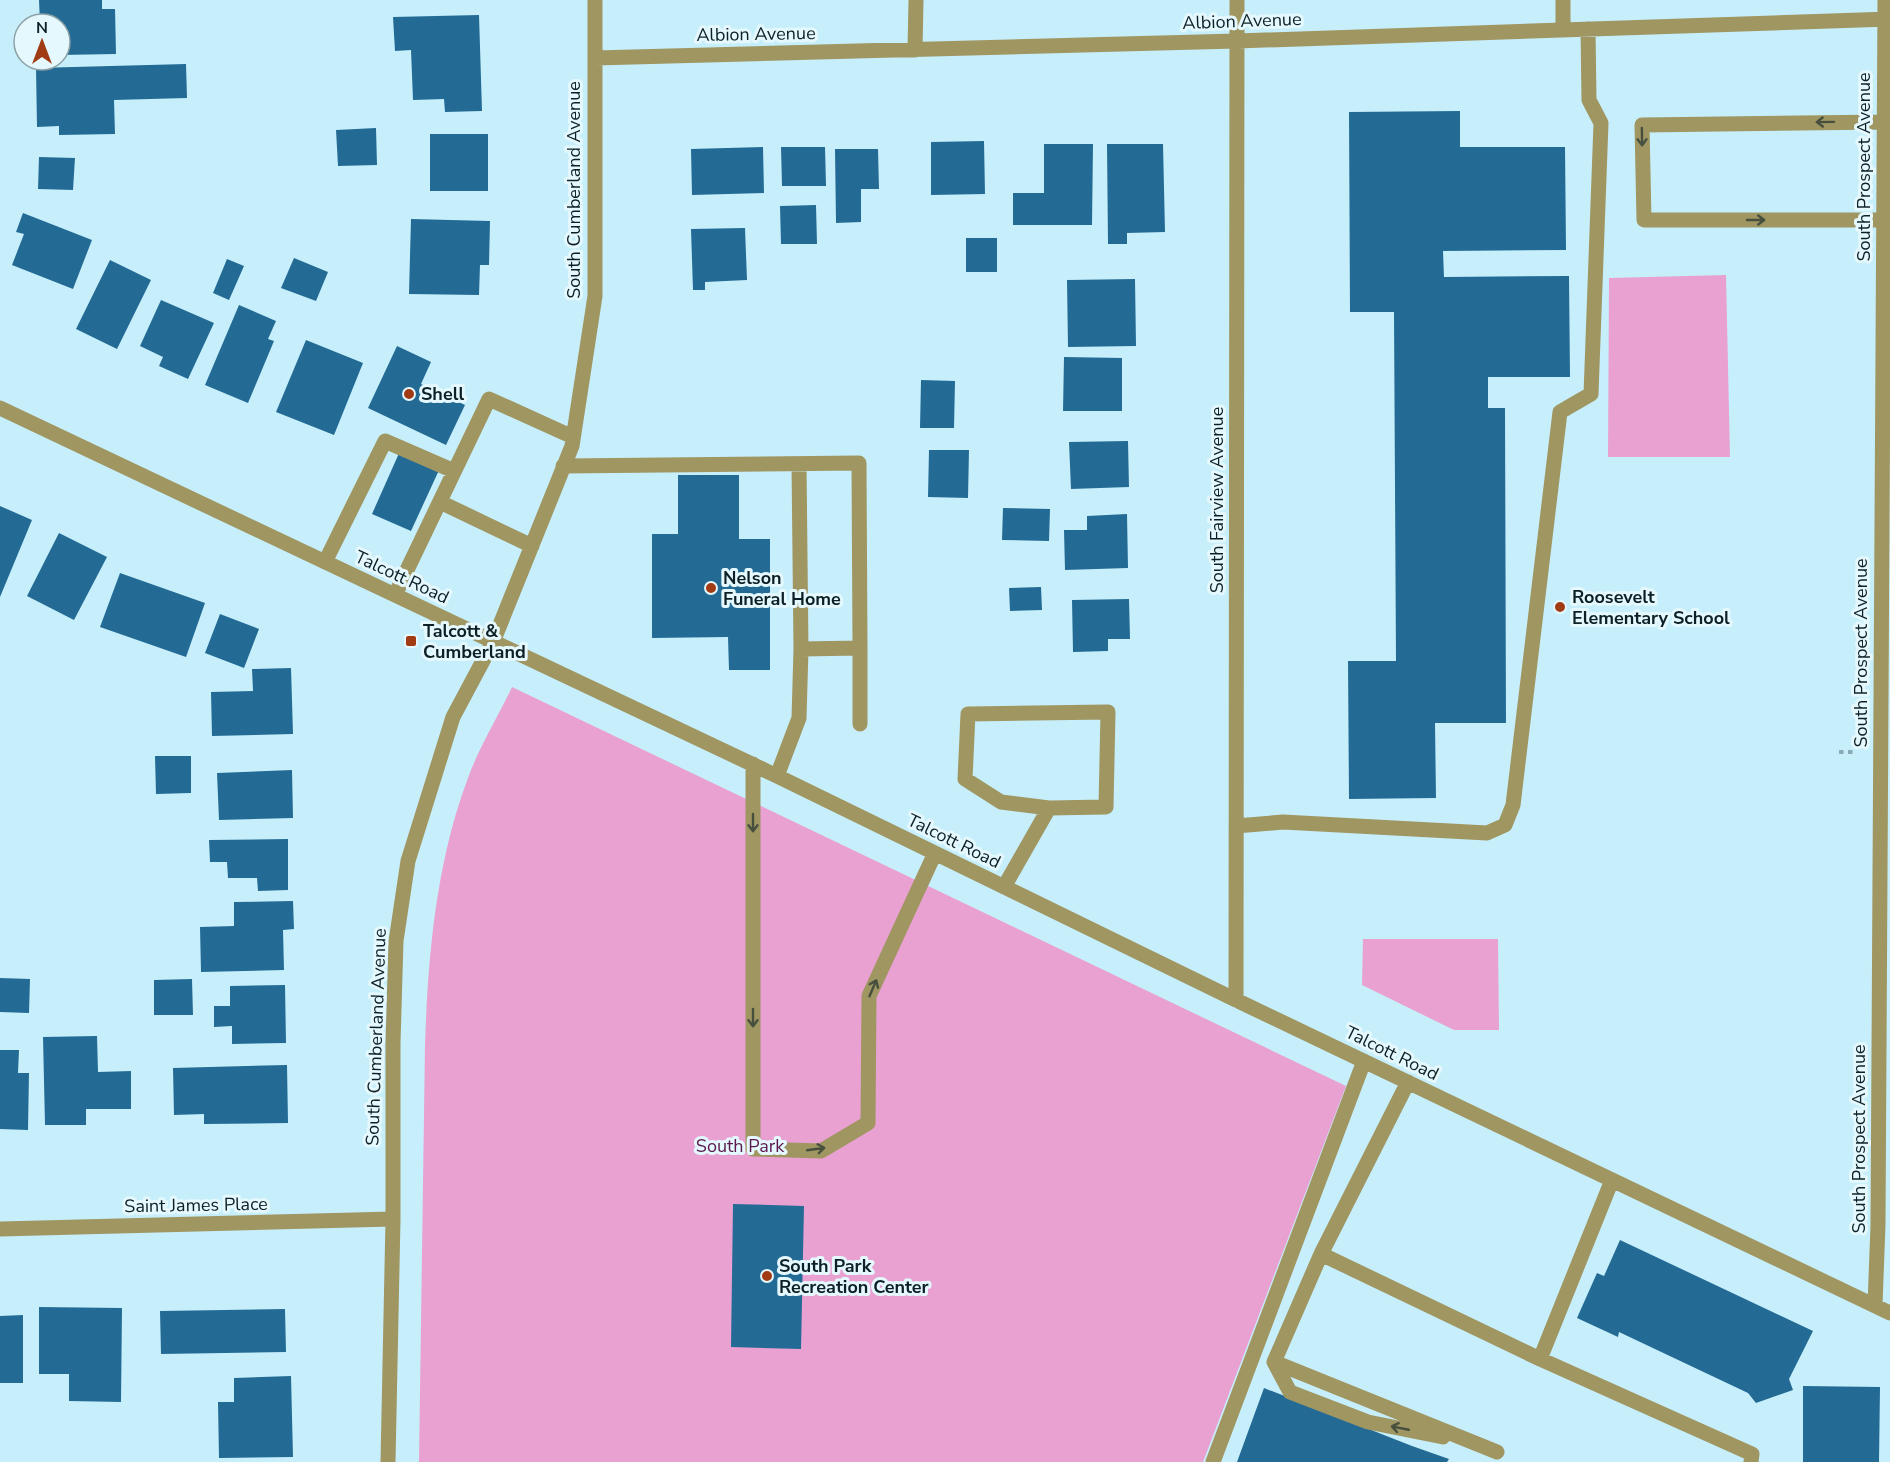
<svg xmlns="http://www.w3.org/2000/svg" width="1890" height="1462" font-family="'Nunito Sans',sans-serif">
  <style>
    .green { fill: #e9a1d2 }
    .building { fill: #236b95 }
    .lines { fill: none; stroke-linecap: round; stroke-linejoin: round }
    .path { stroke: #8aabb5; stroke-width: 4; stroke-dasharray: 4.5 4.5; stroke-linecap: butt }
    .minor { stroke: #a09662; stroke-width: 15 }
    .oneway { stroke: #474f3e }
    .poi-dot { fill: #a13b14; stroke: #e4f8fe; stroke-width: 2 }
    .labels { text-anchor: middle; dominant-baseline: central; stroke-width: 6; stroke-linejoin: round; paint-order: stroke }
    .street-label { font-size: 18px; fill: #0c2026; stroke: #e4f8fe }
    .poi-label { font-size: 18px; font-weight: bold; fill: #0c2026; stroke: #e4f8fe; text-anchor: start }
    .park-label { font-size: 18px; fill: #5b184b; stroke: #e4f8fe }
  </style>
  <rect width="100%" height="100%" fill="#c7effb"/>
  <path class="green" d="M1726,275l4,182h-122l1,-179z
    M512,687l834,399 -143,376h-784l6,-417c3,-90 11,-182 43,-267 11,-31 30,-61 44,-91z
    M1363,939h135l1,91h-45l-92,-45z"/>
  <path class="building" d="M39,0h63v9h13l1,45 -56,1v-31h-20z
    M479,15l3,96 -37,1 -1,-13 -31,1 -2,-50 -16,1 -2,-34z
    M186,64l1,34 -73,2 1,34 -56,1v-9l-22,1 -1,-59z
    M1460,111v36h105l1,103 -123,1 1,26 125,-1 1,101h-82v31h17l1,315h-71l1,75 -87,1 -1,-138h48l-2,-349h-44l-1,-200z
    M376,128l1,37 -39,1 -2,-36z
    M430,134h58v57h-58z
    M984,141l1,53 -54,1v-53z
    M1044,144h49l-1,81h-79v-32h31z
    M1107,144h56l2,88 -38,1v11h-19z
    M763,147l1,46 -72,2 -1,-46z
    M781,147h44l1,39h-44z
    M835,149h43l1,40h-18v33l-25,1z
    M39,157l36,1 -2,32 -35,-1z
    M816,205l1,39h-36l-1,-38z
    M23,213l69,27 -19,49 -61,-24 12,-31 -8,-2z
    M411,219l79,2 -1,44h-9l-1,30 -70,-1z
    M745,228l2,52 -42,2v8h-12l-2,-61z
    M966,238h31v34h-31z
    M294,258l34,14 -12,29 -35,-13z
    M227,259l17,7 -15,34 -16,-7z
    M110,260l41,20 -34,69 -41,-20z
    M1135,279l1,67 -68,1 -1,-67z
    M161,300l53,23 -26,56 -29,-13 4,-9 -23,-11z
    M239,305l37,16 -8,18 6,2 -26,62 -43,-18z
    M306,340l57,23 -29,72 -58,-23z
    M397,346l34,16 -10,22 44,21 -19,40 -78,-37z
    M1064,357l58,1v53h-59z
    M921,380l34,1 -1,47h-34z
    M1128,441l1,46 -58,2 -2,-47z
    M929,450h40l-1,48 -40,-1z
    M400,451l40,17 -29,63 -39,-17z
    M678,475h61v64h31v131h-41l-1,-33 -76,1v-104h26z
    M0,506l32,14 -32,77z
    M1003,508l47,1 -1,32 -47,-1z
    M1127,514l1,54 -63,2 -1,-40h23v-14z
    M59,533l48,24 -33,63 -47,-24z
    M120,573l85,30 -19,54 -86,-30z
    M1041,587l1,23 -32,1 -1,-23z
    M1129,599l1,40h-22v12l-35,1 -1,-52z
    M220,614l39,15 -15,39 -39,-15z
    M291,668l2,66 -81,2 -1,-44 42,-1 -1,-22z
    M155,756h36v37l-35,1z
    M292,770l1,48 -74,2 -2,-47z
    M288,839v51l-30,1 -1,-13h-29l-1,-16h-17l-1,-22z
    M293,901l1,28 -11,1 1,40 -83,2 -1,-45 34,-1v-24z
    M0,978l30,1 -1,34 -29,-1z
    M192,979l1,36h-39v-35z
    M285,985l1,58 -54,1v-18l-18,1v-21h16v-20z
    M97,1036l1,36 33,-1v38h-45v16h-41l-2,-88z
    M0,1050h19l-1,23h11l-1,57 -28,-1z
    M287,1065l1,58 -84,1v-10l-30,1 -1,-47z
    M733,1204l71,2 -3,143 -70,-2z
    M1620,1240l193,91 -24,48 4,11 -37,13 -8,-10 -129,-61 -1,5 -41,-19 20,-45 7,3z
    M39,1307l83,1 -1,94 -52,-1v-27h-30z
    M285,1309l1,43 -125,2 -1,-43z
    M23,1315v68h-23v-67z
    M291,1376l2,81 -74,1 -1,-56h16v-24z
    M1803,1386l77,1 -1,75h-76z
    M1264,1388l148,58 37,13 -2,3h-210z"/>
  <g class="lines">
    <path class="path" d="M1839,752h17"/>
    <path class="minor" d="M1563,0v30
      M915,50l1,-50
      M595,58l642,-17 653,-22
      M1883,220h-239l-2,-95 242,-3
      M0,408l777,368 459,224 654,313
      M799,464l2,185
      M563,466l296,-3 1,185 -59,1 -2,69 -22,58
      M440,502l92,44
      M325,562l60,-121 69,30
      M395,595l94,-196 84,38
      M860,648v76
      M1108,712l-2,95 -57,1 -48,-6 -36,-23 3,-65z
      M753,764v385l68,2 47,-28 1,-127 66,-143
      M1236,826l47,-4 204,11 18,-8 8,-20 47,-393 31,-18 10,-271 -12,-23 -1,-71
      M1004,887l45,-79
      M1236,1000l1,-1000
      M1408,1082l-87,172 219,105 212,95 -1,8
      M0,1229l393,-10
      M1321,1254l-47,108 223,90
      M1875,1305l3,-80 7,-1225
      M1540,1359l72,-179
      M1274,1362l16,30 78,30 75,15
      M388,1462l5,-243v-176l3,-102 12,-80 45,-144 40,-75 79,-196 23,-150v-296
      M1213,1462l151,-401"/>
  </g>
  <defs><path id="oneway-shaft" d="M-6 0H5M1.5-3L5.5 0L1.5 3" fill="none" stroke-width="1.6" stroke-linecap="round" stroke-linejoin="round" transform="scale(1.5)"/></defs>
  <g class="oneway">
    <use href="#oneway-shaft" transform="translate(1825 122) rotate(179)"/>
    <use href="#oneway-shaft" transform="translate(1642 137) rotate(89)"/>
    <use href="#oneway-shaft" transform="translate(1756 220)"/>
    <use href="#oneway-shaft" transform="translate(753 823) rotate(90)"/>
    <use href="#oneway-shaft" transform="translate(873 988) rotate(-67)"/>
    <use href="#oneway-shaft" transform="translate(753 1018) rotate(90)"/>
    <use href="#oneway-shaft" transform="translate(816 1149) rotate(-8)"/>
    <use href="#oneway-shaft" transform="translate(1400 1428) rotate(-169)"/>
  </g>
  <g class="poi-dot">
    <circle cx="409" cy="394" r="6"/>
    <circle cx="711" cy="588" r="6"/>
    <circle cx="1560" cy="607" r="6"/>
    <rect x="405" y="635" width="12" height="12" rx="3"/>
    <circle cx="767" cy="1276" r="6"/>
  </g>
  <g class="labels">
    <g class="street-label">
      <text transform="translate(1242 21) rotate(-2)">Albion Avenue</text>
      <text transform="translate(756 34) rotate(-1)">Albion Avenue</text>
      <text transform="translate(1864 167) rotate(-90)">South Prospect Avenue</text>
      <text transform="translate(574 190) rotate(-90)">South Cumberland Avenue</text>
      <text transform="translate(1217 500) rotate(-90)">South Fairview Avenue</text>
      <text transform="translate(402 577) rotate(25)">Talcott Road</text>
      <text transform="translate(1861 653) rotate(-90)">South Prospect Avenue</text>
      <text transform="translate(954 841) rotate(26)">Talcott Road</text>
      <text transform="translate(376 1037) rotate(-88)">South Cumberland Avenue</text>
      <text transform="translate(1392 1053) rotate(26)">Talcott Road</text>
      <text transform="translate(1859 1139) rotate(-90)">South Prospect Avenue</text>
      <text transform="translate(196 1205) rotate(-1)">Saint James Place</text>
    </g>
    <g class="poi-label">
      <text x="421" y="394">Shell</text>
      <text x="723" y="578">Nelson<tspan x="723" dy="21">Funeral Home</tspan></text>
      <text x="1572" y="597">Roosevelt<tspan x="1572" dy="21">Elementary School</tspan></text>
      <text x="423" y="631">Talcott &amp;<tspan x="423" dy="21">Cumberland</tspan></text>
      <text x="779" y="1266">South Park<tspan x="779" dy="21">Recreation Center</tspan></text>
    </g>
    <g class="park-label">
      <text x="740" y="1146">South Park</text>
    </g>
  </g>
  <g transform="translate(42 42)"><circle r="28" fill="#e4f8fe" stroke="#8ea2a8" stroke-width="1.5"/>
  <path d="M0-4.5L10 22L0 15L-10 22Z" fill="#a13b14"/>
  <text y="-9" font-size="16" font-weight="bold" text-anchor="middle" fill="#0c2026">N</text>
  </g>
</svg>
